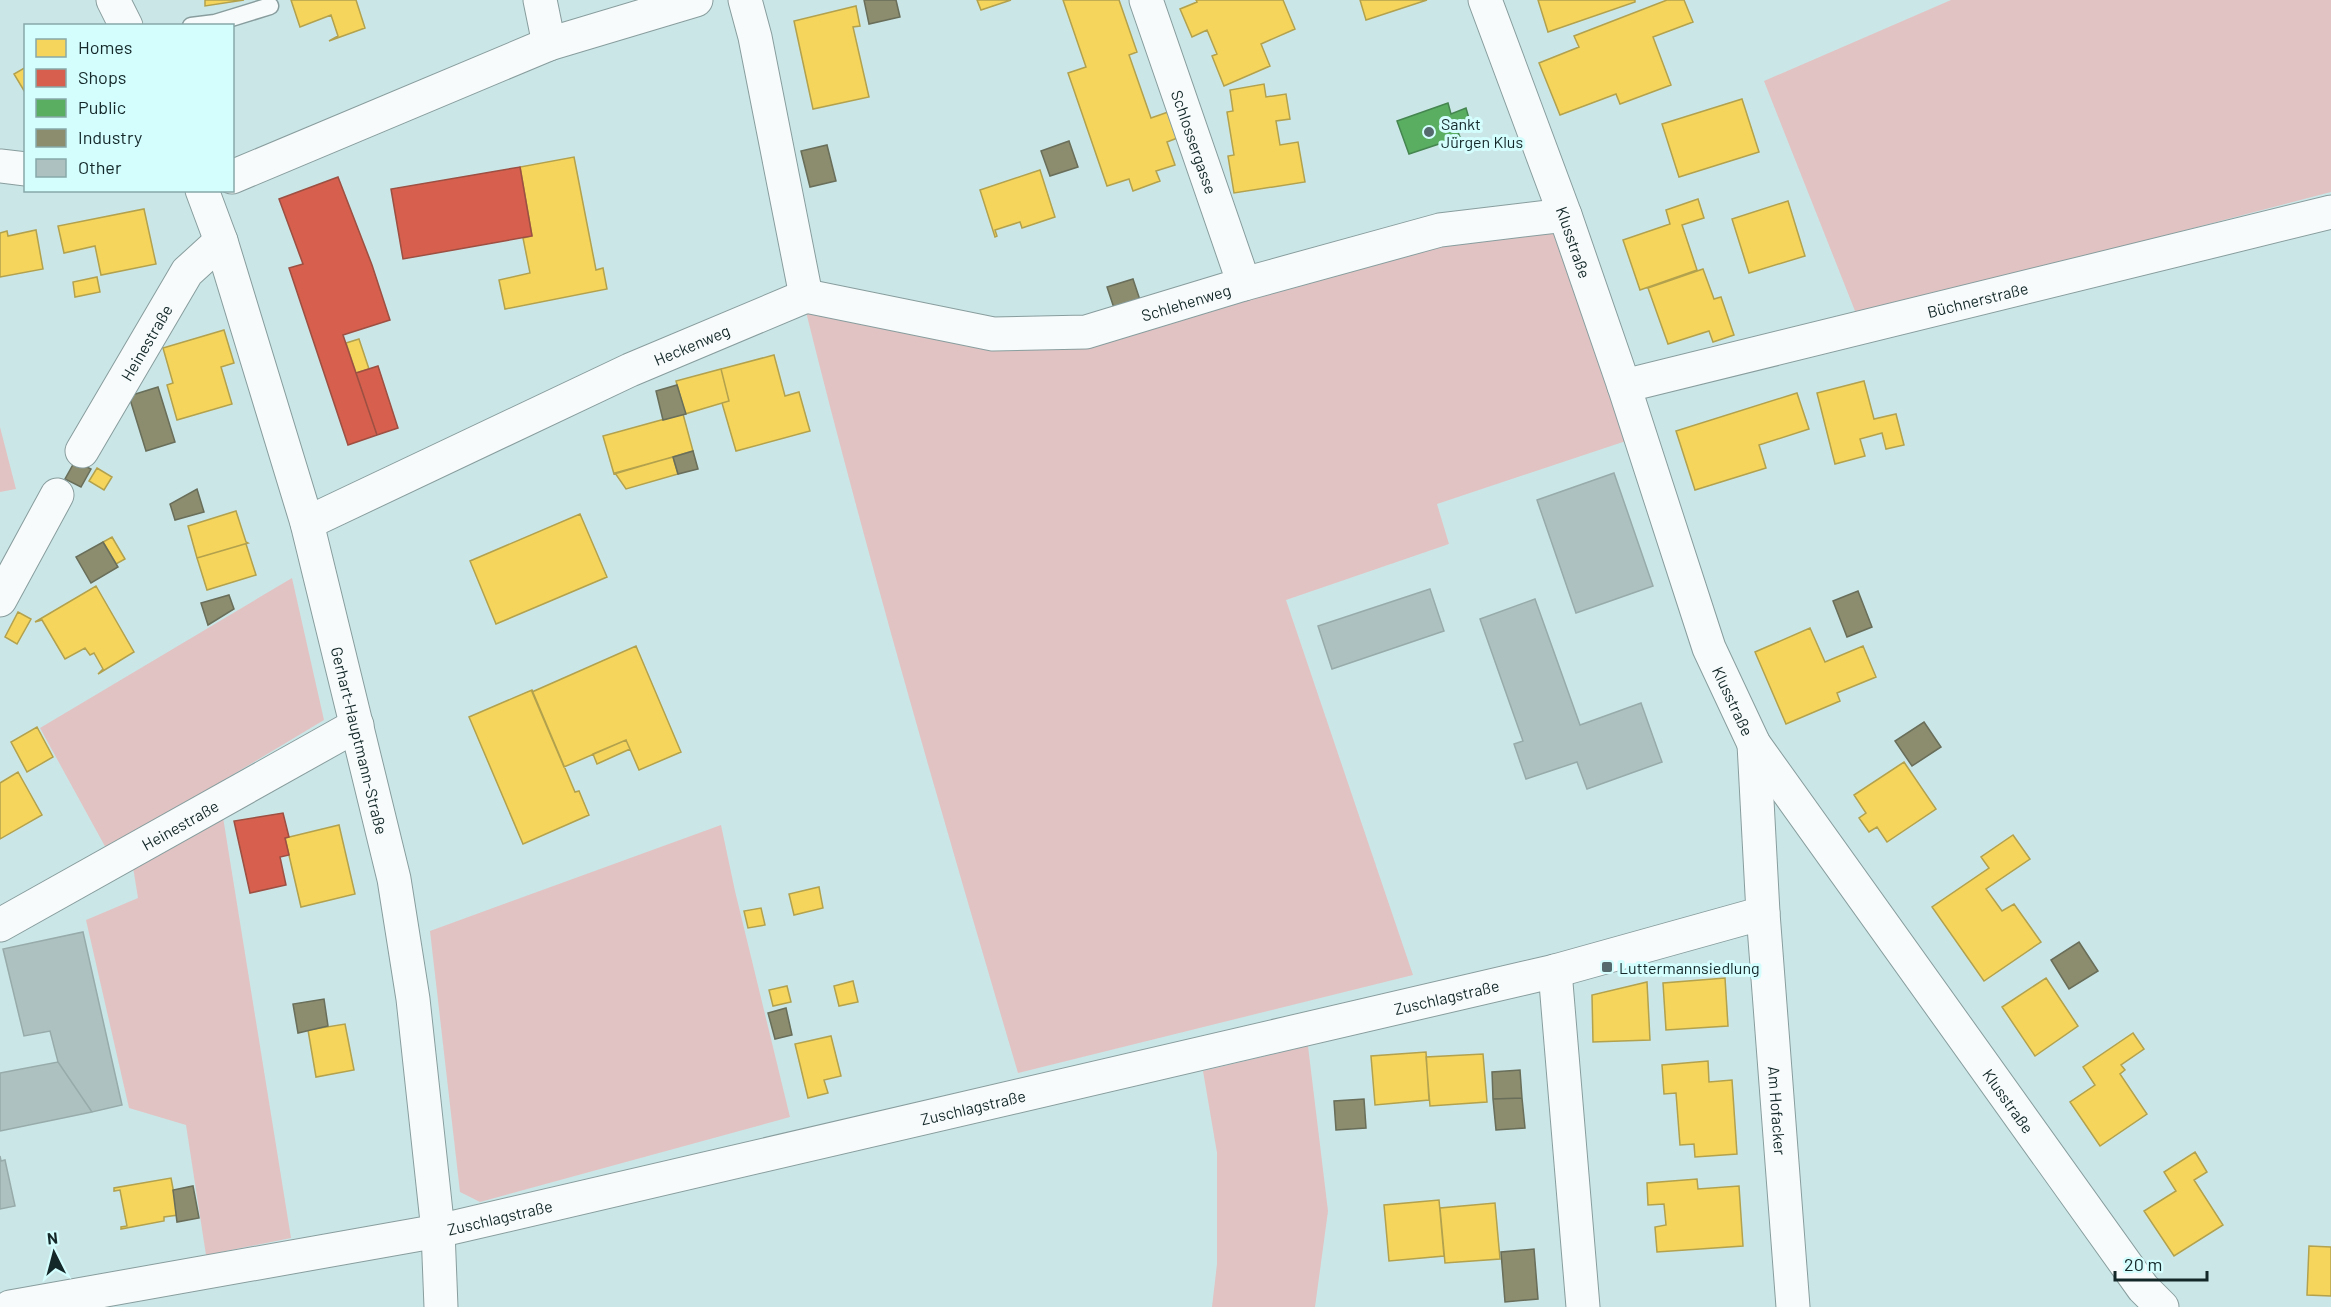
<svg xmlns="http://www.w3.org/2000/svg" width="2331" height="1307" font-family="Barlow,sans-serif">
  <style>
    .green { fill: #e2c3c3 }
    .homes { fill: #f6d55c; stroke: #b2a14d; stroke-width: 1.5 }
    .shops { fill: #d6604d; stroke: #9c4f42; stroke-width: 1.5 }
    .public { fill: #5aae61; stroke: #458650; stroke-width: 1.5 }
    .industry { fill: #8c8c6e; stroke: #686e59; stroke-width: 1.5 }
    .building { fill: #adc2c0; stroke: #97abaa; stroke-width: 1.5 }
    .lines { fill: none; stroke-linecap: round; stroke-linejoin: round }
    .lane-casing { stroke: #889d9e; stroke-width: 19 }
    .street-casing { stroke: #889d9e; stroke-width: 35 }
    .secondary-casing { stroke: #889d9e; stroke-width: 35 }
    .lane { stroke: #f7fbfb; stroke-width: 16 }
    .street { stroke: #f7fbfb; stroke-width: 33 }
    .secondary { stroke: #f7fbfb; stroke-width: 33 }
    .poi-dot { fill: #546a6c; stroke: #d4fdfe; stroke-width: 2 }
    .labels { text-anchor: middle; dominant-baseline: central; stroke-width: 6; stroke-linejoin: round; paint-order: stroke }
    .poi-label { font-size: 16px; fill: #142829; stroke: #d4fdfe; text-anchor: start }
    .street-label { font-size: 16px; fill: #142829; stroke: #d4fdfe }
  </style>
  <rect width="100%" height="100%" fill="#cbe6e7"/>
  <path class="green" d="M1951,0h380v192l-474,124 -93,-235z
    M1558,227l68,214 -189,63 12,40 -163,56 127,375 -395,98c-75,-254 -149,-508 -213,-765l188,33 450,-103z
    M0,427l16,62 -16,3z
    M292,578l32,142 -217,130 -67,-122z
    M222,811l69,427 -85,17 -20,-130 -57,-17 -43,-188 52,-22 -6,-37z
    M721,825l14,66 55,226 -310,85 -20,-10 -30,-261z
    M1308,1046l20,165 -13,96h-103l5,-43v-111l-14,-82z"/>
  <path class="homes" d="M205,0h39l-39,6z
    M291,0h65l9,28 -36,13 9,-5 -7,-21 -31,12z
    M977,0h34l-30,10z
    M1063,0h56l18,52 -8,3 22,63 20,-7 9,26 -13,5 8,23 -19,6 4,10 -27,10 -4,-12 -22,7 -39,-113 18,-6z
    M1196,0h87l12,29 -34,15 9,22 -46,20 -12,-30 5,-2 -10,-24 -15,7 -12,-28 17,-7z
    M1360,0h67l-61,20z
    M1538,0h97v2l-87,30z
    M1667,0h17l9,22 -40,15 18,48 -51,19 -4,-10 -56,21 -21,-52 40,-16 -5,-11z
    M856,6l4,20 -7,1 16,70 -56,12 -19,-88z
    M26,67v27l-12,-20z
    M1264,84l2,13 20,-3 4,25 -14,2 4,24 18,-3 7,40 -71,11 -6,-37 6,-1 -7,-43 6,-1 -3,-21z
    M1742,99l17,53 -80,25 -17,-53z
    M574,157l22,113 7,-2 4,21 -102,20 -6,-29 31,-7 -7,-35 9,-2 -12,-69z
    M1040,170l15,47 -33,11 -2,-6 -25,8 2,6 -2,1 -15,-47z
    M1698,199l6,19 -22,7 15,45 -57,20 -17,-50 47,-16 -4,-14z
    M1788,201l17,55 -56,17 -17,-54z
    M144,209l12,55 -55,11 -6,-29 -31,7 -6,-27z
    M36,230l7,39 -43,8v-44l7,-2 1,5z
    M1703,269l11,30 7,-2 13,38 -21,7 -4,-11 -41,13 -20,-56z
    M97,277l3,15 -25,5 -2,-15z
    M224,330l10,33 -13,4 11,37 -55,16 -10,-35 6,-2 -10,-35z
    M359,339l10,30 -13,4 -10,-30z
    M774,355l11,41 14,-4 11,39 -74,20 -14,-48 7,-2 -8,-32z
    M721,369l8,32 -44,13 -9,-33z
    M1864,381l10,38 22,-5 8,31 -18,4 -4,-16 -22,6 5,17 -30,8 -18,-71z
    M1797,393l12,36 -50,16 7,23 -71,22 -19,-59z
    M683,414l10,37 -79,23 -11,-38z
    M673,457l5,17 -52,15 -11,-16z
    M97,468l15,9 -8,13 -15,-9z
    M236,511l10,31 2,1 -51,15 -9,-32z
    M580,514l27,63 -111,47 -26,-63z
    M112,537l13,22 -9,5 -13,-22z
    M248,543l-2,1 10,31 -49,15 -10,-32z
    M96,586l38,66 -36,22 5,-5 -9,-16 -4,2 -5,-7 -20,11 -23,-39 -7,2z
    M18,612l13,7 -14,25 -12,-7z
    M1810,628l15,34 38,-16 13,31 -39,16 3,8 -54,23 -31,-72z
    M636,646l45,106 -42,18 -13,-30 -62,27 -32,-75z
    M532,690l43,102 4,-1 10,24 -66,29 -54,-127z
    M37,727l16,30 -26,15 -16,-30z
    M626,740l4,9 -33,15 -4,-10z
    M1904,762l32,47 -49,33 -10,-15 -8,5 -10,-14 7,-5 -12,-18z
    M18,772l24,43 -42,24v-56z
    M339,825l16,69 -54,13 -16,-69z
    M2013,835l17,24 -44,30 16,22 12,-7 27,38 -57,39 -52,-74 57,-39 -8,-11z
    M819,887l4,21 -29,7 -5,-21z
    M761,908l4,17 -17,3 -4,-17z
    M1725,978l3,48 -62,4 -3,-47z
    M2046,978l32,48 -43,30 -33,-49z
    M853,981l5,21 -19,4 -5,-20z
    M1647,982l3,58 -57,2 -1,-47z
    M787,986l4,16 -18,4 -4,-16z
    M345,1024l9,46 -38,7 -8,-47z
    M2133,1033l11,16 -23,16 4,5 -5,4 27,40 -47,32 -30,-44 25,-17 -12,-18z
    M831,1036l10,40 -17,4 4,13 -20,5 -13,-54z
    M1426,1052l3,48 -54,5 -4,-49z
    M1483,1054l4,48 -57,4 -4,-49z
    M1708,1061l1,21 23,-2 5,74 -42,3 -1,-13 -14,1 -4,-52 -12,1 -2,-29z
    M2195,1152l12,20 -13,8 29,45 -49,31 -30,-45 32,-20 -12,-19z
    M171,1178l7,37 -14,2v4l-43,8v-2l6,-1 -7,-36 -6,1v-3z
    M1697,1179l1,10 41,-3 4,60 -86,6 -2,-25 11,-2 -2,-21 -16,1 -1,-22z
    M1439,1200l5,56 -55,5 -5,-56z
    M1495,1203l5,56 -55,4 -5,-55z
    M2309,1246l22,1v49l-24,-1z"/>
  <path class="shops" d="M520,167l12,69 -129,23 -12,-70z
    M338,177l34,88 18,55 -47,15 34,100 -29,10 -59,-177 14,-4 -24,-65z
    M378,366l20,62 -21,7 -21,-62z
    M283,813l6,24 -4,1 4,17 -9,2 6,28 -36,8 -16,-72z"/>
  <path class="public" d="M1448,103l3,11 15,-6 4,14 -14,5 4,10 -51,17 -12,-33z"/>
  <path class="industry" d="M864,0h32l4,17 -31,7z
    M1069,141l9,26 -28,9 -9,-25z
    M827,145l9,36 -26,6 -9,-36z
    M1133,279l7,21 -26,8 -7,-21z
    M677,385l9,29 -23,6 -7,-29z
    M158,387l17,55 -29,9 -17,-55z
    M693,451l5,18 -20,5 -5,-17z
    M75,461l16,8 -10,18 -16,-8z
    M197,489l7,23 -29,8 -5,-16z
    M103,542l15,25 -27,16 -15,-26z
    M1858,591l14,36 -25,10 -14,-36z
    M229,595l5,14 -26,16 -7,-22z
    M1924,722l17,25 -29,19 -17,-25z
    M2079,942l19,29 -29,18 -18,-29z
    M324,999l4,27 -30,7 -5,-29z
    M786,1008l6,27 -17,4 -7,-26z
    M1520,1070l2,28 -29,1 -1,-27z
    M1522,1098l3,30 -29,2 -3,-31z
    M1364,1099l2,29 -30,2 -2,-29z
    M193,1186l6,32 -22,4 -4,-32z
    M1534,1249l4,50 -33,3 -4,-50z"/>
  <path class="building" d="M1614,473l39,113 -77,27 -39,-113z
    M1430,589l14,42 -112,38 -14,-43z
    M1535,599l45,126 61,-22 21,59 -75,27 -10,-27 -51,17 -12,-35 9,-3 -43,-122z
    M83,932l39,173 -30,7 -34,-50 -8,-31 -26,5 -21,-87z
    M58,1062l34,50 -92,19v-58z
    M0,1156l1,5 4,-1 10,46 -15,3z"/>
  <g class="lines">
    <g class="lane-casing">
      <path id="lane" d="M191,26l24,-3 55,-17"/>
    </g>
    <g class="street-casing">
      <g id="street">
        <path d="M540,0l9,44"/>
        <path d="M745,0l10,37 51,259"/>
        <path id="s1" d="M1146,0l98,284"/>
        <path id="s2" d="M1485,0l80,215 59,171 85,262 45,96 389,544 19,19"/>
        <path d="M0,166l26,3"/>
        <path d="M232,177l317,-133 147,-44"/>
        <path id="s3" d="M806,296l187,38 93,-2 158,-48 196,-54 125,-15"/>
        <path id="s4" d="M1624,386l707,-174"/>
        <path id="s5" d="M82,451l105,-179 34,-31"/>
        <path id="s6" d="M307,523l323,-153 176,-74"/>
        <path d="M0,600l57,-105"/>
        <path id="s7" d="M1763,913l30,394"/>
        <path id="s8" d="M0,925l357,-200"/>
        <path d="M1555,971l28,336"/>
        <path id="s9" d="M10,1307l428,-76 1117,-260 208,-58 -9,-169"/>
      </g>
    </g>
    <g class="secondary-casing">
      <g id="secondary">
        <path d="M113,0l13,26"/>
        <path id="s10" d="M202,190l19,51 86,282 87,356 19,120 25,232 3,76"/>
      </g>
    </g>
    <use href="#lane" class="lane"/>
    <use href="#street" class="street"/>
    <use href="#secondary" class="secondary"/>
  </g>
  <g class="poi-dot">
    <circle cx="1429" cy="132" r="6"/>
    <rect x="1601" y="961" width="12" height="12" rx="3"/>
  </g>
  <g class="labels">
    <g class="poi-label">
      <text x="1441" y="123">Sankt<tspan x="1441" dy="18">Jürgen Klus</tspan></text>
      <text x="1619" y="967">Luttermannsiedlung</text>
    </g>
    <g class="street-label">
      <text stroke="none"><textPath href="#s1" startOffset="150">Schlossergasse</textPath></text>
      <text stroke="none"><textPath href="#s2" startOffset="258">Klusstraße</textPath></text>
      <text stroke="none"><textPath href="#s4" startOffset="364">Büchnerstraße</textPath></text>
      <text stroke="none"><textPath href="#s3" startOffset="388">Schlehenweg</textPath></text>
      <text stroke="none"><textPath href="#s5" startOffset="126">Heinestraße</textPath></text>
      <text stroke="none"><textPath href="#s6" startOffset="424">Heckenweg</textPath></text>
      <text stroke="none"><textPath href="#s2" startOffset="744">Klusstraße</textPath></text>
      <text stroke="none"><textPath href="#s10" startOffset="573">Gerhart-Hauptmann-Straße</textPath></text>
      <text stroke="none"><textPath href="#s8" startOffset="206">Heinestraße</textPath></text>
      <text stroke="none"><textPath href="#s9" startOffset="1470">Zuschlagstraße</textPath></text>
      <text stroke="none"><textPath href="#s2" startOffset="1230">Klusstraße</textPath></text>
      <text stroke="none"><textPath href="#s9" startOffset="984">Zuschlagstraße</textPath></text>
      <text stroke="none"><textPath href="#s7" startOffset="198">Am Hofacker</textPath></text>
      <text stroke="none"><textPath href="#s9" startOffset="498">Zuschlagstraße</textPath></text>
    </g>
  </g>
  <rect x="24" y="24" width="210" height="168" fill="#d4fdfe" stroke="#87a8a9" stroke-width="1.5"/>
  <rect x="36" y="39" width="30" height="18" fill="#f6d55c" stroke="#87a8a9" stroke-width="1.5"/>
  <text x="78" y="54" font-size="18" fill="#142829">Homes</text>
  <rect x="36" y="69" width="30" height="18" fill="#d6604d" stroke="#87a8a9" stroke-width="1.5"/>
  <text x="78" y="84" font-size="18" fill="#142829">Shops</text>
  <rect x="36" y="99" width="30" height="18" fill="#5aae61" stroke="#87a8a9" stroke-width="1.5"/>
  <text x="78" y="114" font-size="18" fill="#142829">Public</text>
  <rect x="36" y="129" width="30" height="18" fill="#8c8c6e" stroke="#87a8a9" stroke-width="1.5"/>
  <text x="78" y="144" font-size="18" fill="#142829">Industry</text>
  <rect x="36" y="159" width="30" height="18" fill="#adc2c0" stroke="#87a8a9" stroke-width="1.5"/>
  <text x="78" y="174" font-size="18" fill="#142829">Other</text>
  <g transform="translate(54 1253) rotate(354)" stroke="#d4fdfe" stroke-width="4.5" paint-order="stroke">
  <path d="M0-4.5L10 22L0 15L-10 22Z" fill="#142829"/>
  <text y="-9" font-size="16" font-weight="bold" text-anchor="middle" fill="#142829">N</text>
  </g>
  <path d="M2115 1271v9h92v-9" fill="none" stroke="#142829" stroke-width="3"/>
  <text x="2124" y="1271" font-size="18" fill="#142829" stroke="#d4fdfe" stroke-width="4.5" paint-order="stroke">20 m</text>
</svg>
